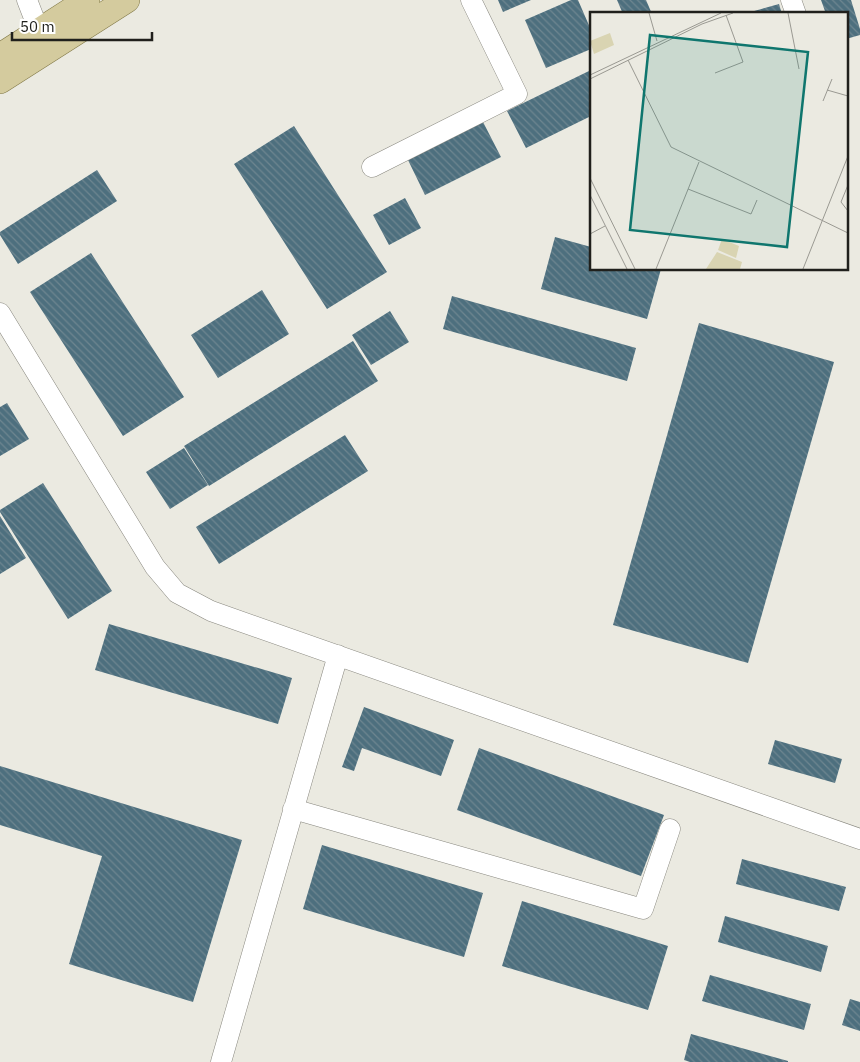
<svg xmlns="http://www.w3.org/2000/svg" width="860" height="1062" font-family="'IBM Plex Sans',sans-serif">
  <style>
    .building { fill: url(#building-back-hatch) }
    .lines { fill: none; stroke-linecap: round; stroke-linejoin: round }
    .minor-casing { stroke: #88877f; stroke-width: 21 }
    .major-casing { stroke: #827947; stroke-width: 26 }
    .minor { stroke: #fff; stroke-width: 20 }
    .major { stroke: #d4cb9e; stroke-width: 25 }
    .inset-road { fill: none; stroke: #9a9992; stroke-width: 1 }
    .view { fill: #0f766e; fill-opacity: 0.15; stroke: #0f766e; stroke-width: 2.5 }
    .inset-edge { fill: none; stroke: #20201c; stroke-width: 2.5 }
  </style>
  <defs>
    <pattern id="building-back-hatch" width="6" height="6" patternUnits="userSpaceOnUse" patternTransform="scale(1.25)"><rect width="6" height="6" fill="#4d6f7e"/><path d="M-1 5l2 2M0 0l6 6M5-1l2 2" fill="none" stroke="#6e8690"/></pattern>
  </defs>
  <rect width="100%" height="100%" fill="#ebeae1"/>
  <path class="building" d="M498,0h33l-28,12z
    M571,0h7l13,30v19l-45,19 -21,-48z
    M617,0h29l6,14h-29z
    M821,0h30l9,29v6l-14,4v-25h-20z
    M779,4l3,10h-34l-1,-1z
    M591,70v46l-65,32 -19,-37z
    M483,122l18,35 -76,38 -17,-35z
    M294,126l93,146 -60,37 -93,-145z
    M97,170l20,31 -99,63 -18,-29v-3z
    M405,198l16,30 -32,17 -16,-30z
    M555,237l36,10v22h70l-14,50 -106,-30z
    M91,253l93,144 -61,39 -93,-144z
    M262,290l27,44 -71,44 -27,-43z
    M452,296l184,52 -9,33 -184,-52z
    M390,311l19,31 -38,23 -19,-30z
    M699,323l135,39 -86,301 -135,-38z
    M353,341l25,40 -169,105 -25,-40z
    M7,403l22,36 -29,17v-49z
    M345,435l23,36 -149,93 -23,-37z
    M184,448l24,37 -38,24 -24,-37z
    M43,483l69,108 -44,28 -68,-107v-2z
    M0,516l26,42 -26,16z
    M109,624l183,54 -14,46 -183,-54z
    M364,707l90,33 -13,36 -79,-28 -8,23 -12,-4z
    M775,740l67,19 -7,24 -67,-19z
    M479,748l185,67 -23,61 -184,-66z
    M0,766l242,74 -49,162 -124,-38 33,-108 -102,-31z
    M322,845l161,48 -19,64 -161,-48z
    M742,859l104,28 -7,24 -103,-27z
    M522,901l146,45 -20,64 -146,-44z
    M725,916l103,30 -7,26 -103,-30z
    M710,975l101,29 -7,26 -102,-29z
    M850,999l10,3v29l-18,-6z
    M691,1034l97,27v1h-98l-6,-2z"/>
  <g class="lines">
    <g class="minor-casing">
      <path id="minor" d="M27,0l12,31
        M791,0l5,14
        M372,167l145,-73 -46,-94
        M0,313l155,254 22,26 34,18 649,228
        M293,809l350,100 27,-80
        M221,1062l117,-407"/>
    </g>
    <g class="major-casing">
      <path id="major" d="M0,56l87,-56
        M0,81l127,-81"/>
    </g>
    <use href="#minor" class="minor"/>
    <use href="#major" class="major"/>
  </g>
  <g transform="translate(590 12)">
    <rect width="258" height="258" fill="#ebeae1"/>
    <path d="M20,21l4,12 -20,9 -4,-13zM132,227l17,7 -3,12 -18,-8zM127,240l25,10 -2,7h-34z" fill="#d9d4b2"/>
    <path class="inset-road" d="M59,1l8,28M198,1l11,56M38,48l43,87 177,86M125,61l28,-11 -17,-47M0,63l131,-62M0,67l112,-55 31,-11M237,78l21,6M233,89l9,-22M0,166l45,91M258,173l-7,17 7,9M98,177l63,25 6,-14M0,183l37,74M0,222l15,-8M66,257l43,-107M213,257l45,-113"/>
    <path class="view" d="M60,23l158,17 -21,195 -157,-17z"/>
    <rect width="258" height="258" class="inset-edge"/>
  </g>
  <path d="M12 32v8h140v-8" fill="none" stroke="#20201c" stroke-width="2.5"/>
  <text x="20" y="32" font-size="15" fill="#20201c" stroke="#ffffff" stroke-width="4" paint-order="stroke">50 m</text>
</svg>
